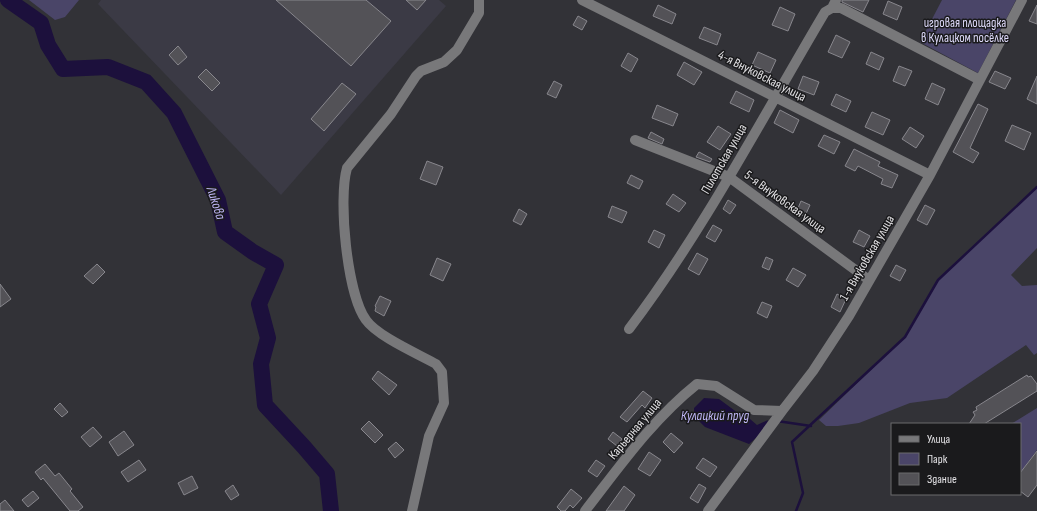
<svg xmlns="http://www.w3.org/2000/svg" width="1037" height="511" font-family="'Sofia Sans Condensed',sans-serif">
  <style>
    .built { fill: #3b3a45 }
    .green { fill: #4a4568 }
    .water { fill: #1c103c }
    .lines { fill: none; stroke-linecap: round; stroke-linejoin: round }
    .stream { stroke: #1c103c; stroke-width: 2.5 }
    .river { stroke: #1c103c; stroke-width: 16 }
    .building { fill: #535257; stroke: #88878d }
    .minor { stroke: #78787a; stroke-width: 10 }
    .labels { text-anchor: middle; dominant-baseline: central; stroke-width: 3; stroke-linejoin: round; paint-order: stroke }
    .park-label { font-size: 13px; fill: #dedafa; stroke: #1a1a1c }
    .street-label { font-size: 13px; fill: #e3e2e5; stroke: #1a1a1c }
    .water-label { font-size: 14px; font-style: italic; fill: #bdb4f3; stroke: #1a1a1c }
  </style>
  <rect width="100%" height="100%" fill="#323237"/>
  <path class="built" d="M101,0h338l7,6 -165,189 -183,-191z"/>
  <path class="green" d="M29,0h50l-14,17 -10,3z
    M942,0h74l-38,73 -58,-31z
    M1037,187v61l-26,27 11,11 15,-1v68l-3,2 -8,-10 -79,53 -37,5 -51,20 -21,3h-12l-7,-6 86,-83 33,-57z
    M1037,408v42l-17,23v-49h-9z"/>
  <path class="water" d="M704,398l15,1 23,17 5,-3 3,6 7,6 11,-5 -3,10 -16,14 -44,-17 -11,-11v-8z"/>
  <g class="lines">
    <path class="stream" d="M777,421l34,5
      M796,511l7,-18 -11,-51 113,-105 33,-57 99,-93"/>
    <path class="river" d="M8,0l33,23 7,22 15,24 45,-2 38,15 28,31 44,87 7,32 28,20 23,13 -17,39 9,34 -7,26 4,41 39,42 23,27 4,37"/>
  </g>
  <path class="building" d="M276,0h90l25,21 -40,45z
    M406,0h20l-9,10z
    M842,0h27l-6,12 -21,-10z
    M888,1l14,6 -5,13 -14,-6z
    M658,5l18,9 -4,10 -19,-8z
    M1037,5v19l-8,-3z
    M780,7l15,7 -7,17 -16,-6z
    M578,16l9,5 -5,9 -9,-5z
    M704,27l17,7 -4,11 -18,-7z
    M836,35l14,7 -8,16 -14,-6z
    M178,46l9,11 -9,8 -9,-10z
    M758,52l18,8 -6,13 -18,-8z
    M871,52l13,6 -5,12 -13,-6z
    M628,53l10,6 -7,13 -10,-6z
    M684,62l18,10 -8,13 -17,-10z
    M899,66l13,5 -7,15 -12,-5z
    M206,69l14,14 -8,8 -14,-14z
    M995,71l16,7 -6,11 -16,-7z
    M803,76l16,6 -5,13 -16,-6z
    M1037,76v28l-10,-5z
    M554,81l8,4 -6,13 -9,-4z
    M342,83l14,11 -32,37 -13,-12z
    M932,83l13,6 -7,16 -13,-6z
    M736,91l18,9 -5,12 -19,-9z
    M836,94l15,7 -5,11 -15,-7z
    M978,104l10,5 -18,39 9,5 -6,10 -20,-11z
    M657,105l21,9 -5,12 -21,-8z
    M780,110l19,10 -6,13 -19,-10z
    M872,112l18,8 -7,15 -18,-8z
    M1012,125l19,8 -7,17 -19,-9z
    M718,126l13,8 -11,16 -13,-8z
    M910,127l14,9 -8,12 -14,-9z
    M651,132l13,7 -2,5 -14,-6z
    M824,135l16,7 -6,12 -16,-8z
    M854,149l26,13 -2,4 20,9 -6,13 -11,-4 2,-5 -25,-13 -3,5 -10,-5z
    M699,152l13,7 -2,3 -14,-5z
    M427,161l16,6 -7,18 -16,-6z
    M631,175l12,6 -4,8 -12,-6z
    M673,194l13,9 -7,9 -13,-8z
    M728,200l8,5 -6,9 -7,-5z
    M801,201l9,4 -5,11 -9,-3z
    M925,205l10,5 -8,15 -10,-5z
    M612,206l15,6 -5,11 -14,-6z
    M519,209l8,5 -6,11 -8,-4z
    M713,225l9,5 -7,12 -9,-5z
    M654,230l11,5 -6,13 -11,-6z
    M859,230l11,6 -6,11 -11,-5z
    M697,253l11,6 -9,16 -11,-6z
    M766,257l7,3 -4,10 -7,-3z
    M437,258l14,6 -8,17 -13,-6z
    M97,264l8,8 -12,12 -9,-8z
    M896,265l10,5 -6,11 -10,-5z
    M793,268l13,7 -8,12 -12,-7z
    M0,284l11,15 -11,8z
    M837,294l9,5 -6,13 -9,-5z
    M380,296l11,5 -7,15 -9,-5 1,-4 -1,-1z
    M762,302l10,4 -5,12 -10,-5z
    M378,371l19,14 -8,10 -17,-16z
    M1027,375l1,2 3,-1 6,8v7l-53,33h-15l6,-9 -2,-3 4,-2 -1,-3z
    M643,391l9,7 -7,10 -3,-3 -15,17 -7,-5z
    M60,403l8,9 -6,5 -8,-8z
    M369,421l14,14 -8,8 -14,-14z
    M93,427l9,10 -12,10 -9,-10z
    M124,431l10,14 -16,11 -9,-14z
    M613,432l9,7 -5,7 -9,-7z
    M671,433l12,10 -9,10 -11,-11z
    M396,442l8,8 -9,8 -7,-9z
    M1037,451v34l-9,12 -8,-6v-18z
    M649,452l12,8 -11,16 -12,-7z
    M703,458l14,9 -7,10 -14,-9z
    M139,460l7,10 -18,12 -7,-10z
    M596,460l9,6 -8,11 -9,-6z
    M45,464l10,12 4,-3 13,16 -2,2 13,16 -5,4h-8l-27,-33 -2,2 -6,-8z
    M192,476l6,12 -14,7 -6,-12z
    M699,484l7,4 -8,15 -8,-5z
    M233,485l6,10 -8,5 -6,-9z
    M624,486l11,9 -11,16h-18z
    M571,489l11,9 -9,10 -3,-3 -5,6h-4l-4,-4z
    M33,491l6,7 -11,9 -6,-7z
    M5,500l9,11h-14v-7z"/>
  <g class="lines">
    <path class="minor" d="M582,0l348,175
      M832,8h9l139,72
      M635,140l94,37 140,103
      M629,329c75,-99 133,-211 196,-317l7,-4 4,-8
      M412,511l17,-75 15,-33 -2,-31 -6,-8c-18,-10 -59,-28 -70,-44 -19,-26 -28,-121 -19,-152l44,-54 25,-38 5,-5 23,-9 13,-12 22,-37v-13
      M585,511c35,-45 67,-91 112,-127l19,2 38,24 28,1
      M708,511l74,-100 31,-40 36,-55 81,-141 92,-175"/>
  </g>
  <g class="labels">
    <g class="park-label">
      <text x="965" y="23">игровая площадка<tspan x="965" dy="15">в Кулацком посёлке</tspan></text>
    </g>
    <g class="street-label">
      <text transform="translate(762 76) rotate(27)">4-я Внуковская улица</text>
      <text transform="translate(724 159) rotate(-60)">Пилотская улица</text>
      <text transform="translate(785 202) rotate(36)">5-я Внуковская улица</text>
      <text transform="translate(867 258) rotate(-60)">1-я Внуковская улица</text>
      <text transform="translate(635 429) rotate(-50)">Карьерная улица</text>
    </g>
    <g class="water-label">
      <text transform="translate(216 203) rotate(72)">Ликова</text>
      <text x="715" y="415">Кулацкий пруд</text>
    </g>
  </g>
  <rect x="891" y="423" width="130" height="72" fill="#1a1a1c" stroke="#6a6a6c"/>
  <rect x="899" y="436" width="20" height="6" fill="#78787a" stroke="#6a6a6c"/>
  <text x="927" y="443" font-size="12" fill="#e3e2e5">Улица</text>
  <rect x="899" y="453" width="20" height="12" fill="#4a4568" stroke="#6a6a6c"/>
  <text x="927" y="463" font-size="12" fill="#e3e2e5">Парк</text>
  <rect x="899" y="473" width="20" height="12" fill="#535257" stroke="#6a6a6c"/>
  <text x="927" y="483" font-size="12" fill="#e3e2e5">Здание</text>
</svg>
